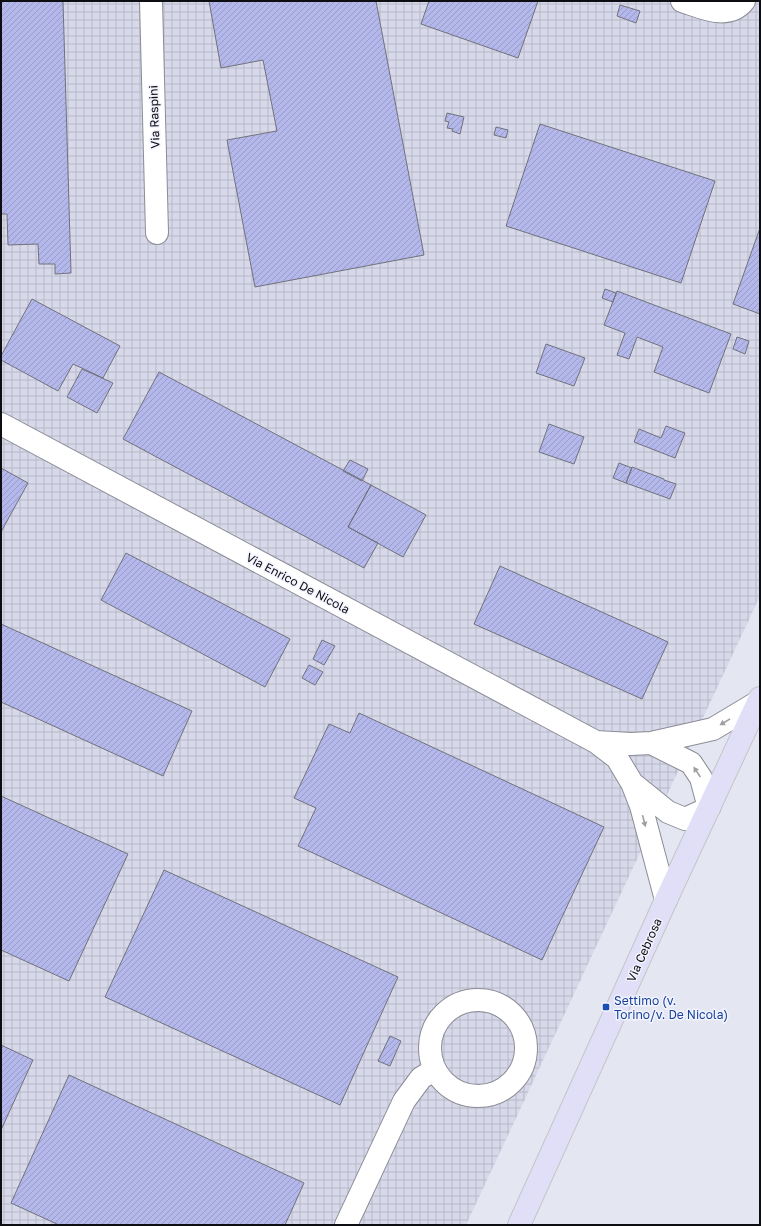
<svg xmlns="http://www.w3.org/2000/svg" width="761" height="1226" font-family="'Golos Text',sans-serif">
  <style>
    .industrial { fill: url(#industrial-grid) }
    .building { fill: url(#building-hatch); stroke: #71727c }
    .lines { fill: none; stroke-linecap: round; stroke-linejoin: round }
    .minor-casing { stroke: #8b8c96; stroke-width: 24 }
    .major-casing { stroke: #c5c5c6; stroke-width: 24 }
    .minor { stroke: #fff; stroke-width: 22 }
    .major { stroke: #e0dff7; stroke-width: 22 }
    .oneway { fill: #9e9fa0 }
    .transit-dot { fill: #1a4fb4; stroke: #f2f3fe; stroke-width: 1.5 }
    .labels { text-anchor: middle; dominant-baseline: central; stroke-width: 3; stroke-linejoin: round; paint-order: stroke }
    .street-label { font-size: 12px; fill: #0d0e11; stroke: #f2f3fe }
    .transit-label { font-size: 12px; fill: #164399; stroke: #f2f3fe; text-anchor: start }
  </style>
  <defs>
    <pattern id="industrial-grid" width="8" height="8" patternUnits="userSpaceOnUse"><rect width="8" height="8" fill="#d7d9eb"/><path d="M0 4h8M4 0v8" fill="none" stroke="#b7b9c8"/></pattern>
    <pattern id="building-hatch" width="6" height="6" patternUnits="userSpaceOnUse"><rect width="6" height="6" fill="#b3b7ea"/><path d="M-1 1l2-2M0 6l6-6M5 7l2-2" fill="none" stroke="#999cc8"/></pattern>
  </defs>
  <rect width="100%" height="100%" fill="#e4e6f1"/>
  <path class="industrial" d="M1,1h759v595l-294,629h-465z"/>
  <path class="building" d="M1,1h62l8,272 -16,1v-10h-16l-1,-20 -30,1 -1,-31h-6z
    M209,1h167l48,254 -169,32 -28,-147 50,-9 -14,-71 -42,8z
    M429,1h109l-20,57 -97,-34z
    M620,5l20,6 -4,12 -19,-7z
    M447,113l17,4 -4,17 -8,-3 1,-2 -6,-1 2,-6 -4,-1z
    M540,124l175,57 -34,102 -175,-57z
    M496,127l12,3 -2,8 -12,-3z
    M760,228v86l-27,-10z
    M605,289l11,4 -3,9 -11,-4z
    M617,291l114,43 -22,59 -55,-21 9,-25 -26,-10 -8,22 -12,-4 8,-22 -21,-8z
    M32,299l88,47 -17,32 -30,-14 -15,27 -57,-31v-4z
    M737,337l12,4 -4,13 -12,-5z
    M546,344l39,14 -11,28 -38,-13z
    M82,369l31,14 -16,30 -30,-16z
    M159,372l212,113 -23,42 30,16 -14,25 -241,-129z
    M549,424l35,13 -10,27 -35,-12z
    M666,426l19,7 -10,25 -41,-16 5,-13 22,9z
    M350,460l18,9 -6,12 -19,-10z
    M619,463l13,5 -6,15 -13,-5z
    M632,467l32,12v1l12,4 -6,15 -44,-16z
    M1,468l27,15 -27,49z
    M371,485l55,30 -23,42 -55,-30z
    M126,553l164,86 -25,48 -164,-87z
    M500,566l168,76 -26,57 -168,-75z
    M1,624l191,87 -29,65 -162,-74z
    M322,640l13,6 -11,19 -11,-6z
    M309,665l14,7 -8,13 -13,-7z
    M359,713l245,114 -62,133 -244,-114 18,-38 -22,-10 35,-74 21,9z
    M1,796l127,58 -59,127 -68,-31z
    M164,870l234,107 -58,128 -235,-108z
    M390,1036l11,5 -11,25 -12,-5z
    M1,1045l32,15 -32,70z
    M69,1075l235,108 -19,42h-226l-48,-22z"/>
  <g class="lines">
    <g class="minor-casing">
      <path id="minor" d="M151,1l6,232
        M682,1c19,6 46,20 62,0
        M1,424l595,318 21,16 15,25 9,23 25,94
        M596,742l35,2 20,-1 62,-14 45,-27
        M632,783l36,29 17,7 24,-11 -8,-30 -10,-15 -40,-20
        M430 1048a48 48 0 1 1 96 0a48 48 0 1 1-96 0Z
        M346,1225l58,-124 17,-23 13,-8"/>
    </g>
    <g class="major-casing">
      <path id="major" d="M519,1225l147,-325 94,-202"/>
    </g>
    <use href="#minor" class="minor"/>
    <use href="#major" class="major"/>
  </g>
  <defs><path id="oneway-solid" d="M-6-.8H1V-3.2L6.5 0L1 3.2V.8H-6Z"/></defs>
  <g class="oneway">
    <use href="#oneway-solid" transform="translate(725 722) rotate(149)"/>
    <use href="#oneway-solid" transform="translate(697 772) rotate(-124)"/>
    <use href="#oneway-solid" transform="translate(644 821) rotate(76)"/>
  </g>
  <rect class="transit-dot" x="602" y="1003" width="8" height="8" rx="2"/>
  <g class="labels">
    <g class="street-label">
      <text transform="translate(154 117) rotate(-92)">Via Raspini</text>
      <text transform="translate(298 583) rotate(28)">Via Enrico De Nicola</text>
      <text transform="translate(644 950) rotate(-66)">Via Cebrosa</text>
    </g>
    <g class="transit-label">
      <text x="614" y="1000">Settimo (v.<tspan x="614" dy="14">Torino/v. De Nicola)</tspan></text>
    </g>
  </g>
  <rect width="761" height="1226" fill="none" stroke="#0d0e11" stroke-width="4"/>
</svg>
